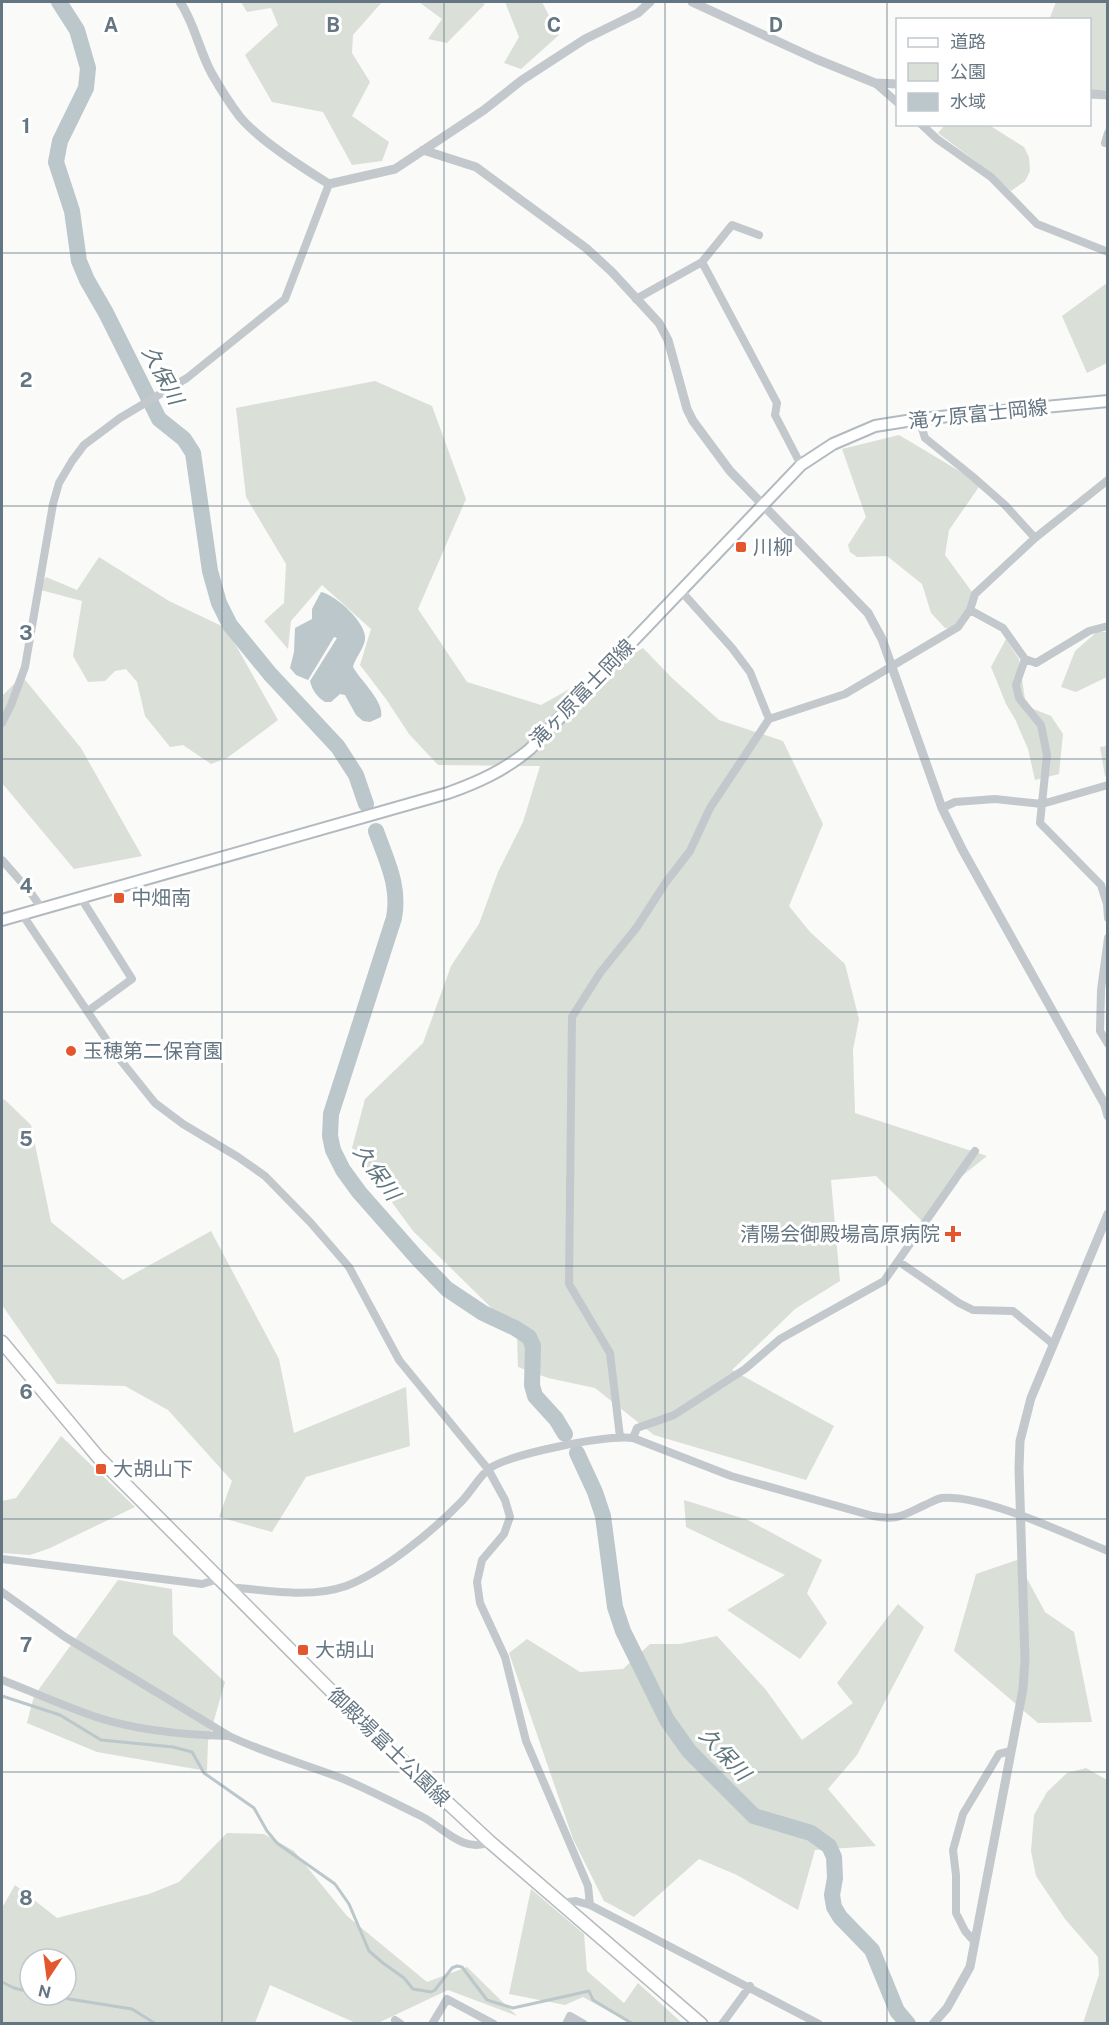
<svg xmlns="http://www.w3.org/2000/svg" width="1109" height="2025" font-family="'Public Sans','Noto Sans JP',sans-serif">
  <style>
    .green { fill: #dadfd7; fill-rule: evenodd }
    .water { fill: #bbc7cb }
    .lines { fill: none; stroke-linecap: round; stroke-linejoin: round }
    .stream { stroke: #bbc7cb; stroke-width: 3 }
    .river { stroke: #bbc7cb; stroke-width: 16 }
    .secondary-casing { stroke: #b3babf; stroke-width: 14 }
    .primary-casing { stroke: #b5babe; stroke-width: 15 }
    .minor { stroke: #c3c8cc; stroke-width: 8 }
    .tertiary { stroke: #c3c8cc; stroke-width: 9 }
    .secondary { stroke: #fff; stroke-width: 10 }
    .primary { stroke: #fff; stroke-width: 12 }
    .grid { fill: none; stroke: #657683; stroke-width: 1.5; stroke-opacity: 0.55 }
    .poi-dot { fill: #e4572e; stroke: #fff; stroke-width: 2 }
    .labels { text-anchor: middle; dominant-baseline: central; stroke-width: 6; stroke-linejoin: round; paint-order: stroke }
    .street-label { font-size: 20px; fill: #657683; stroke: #fff }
    .poi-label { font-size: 20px; fill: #657683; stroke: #fff; text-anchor: start }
    .water-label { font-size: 21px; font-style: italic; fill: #60757c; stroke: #fff }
    .grid-label { font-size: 20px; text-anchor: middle; font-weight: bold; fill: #657683; stroke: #fff; stroke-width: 6; stroke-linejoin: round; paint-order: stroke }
  </style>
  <rect width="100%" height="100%" fill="#fafaf8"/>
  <path class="green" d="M241,2h141l-29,33 -1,18 18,29 -18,34 37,26 -7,19 -30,4 -29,-53 -51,-10 -27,-47 33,-30 -7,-17 -24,4z
    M419,2h62l4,2 -38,39 -19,-4 14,-20z
    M505,2h37l17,33 -38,34 -17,-6 15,-26z
    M1056,2h51v88h-17v-70h-41z
    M945,125h44l35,22 5,10 1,14 -5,10 -14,10 -21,-19 -52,-39z
    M1107,283v80l-20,10 -25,-57z
    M375,381l57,25 34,93 -48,110 49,73 74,23 102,-57 29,30 47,42 64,21 40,83 -34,82 21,26 35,32 14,55 -6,31 2,63 132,43c-25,20 -52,38 -59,71l-52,-51 -45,4 9,101 -45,28 -63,61 102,56 -28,54 -152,-45 -59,-47 -47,-10 -30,-11 -1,-34 -104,-102 -61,-83 13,-49 58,-56 28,-77 28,-42 19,-52 25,-50 17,-56 -102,-1 -29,-31 -23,-35 -26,-34 11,-36 -49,-44 -31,36 -3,28 -24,-28 20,-18 2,-39 -40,-67 -10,-89z
    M899,435l82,49 -32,46 -4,25 27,37 2,6 -19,31 -10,-1 -14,-15 -9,-29 -35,-28 -30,1 -7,-5 -2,-7 18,-28 -24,-68z
    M99,557l70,44 57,27 52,92 -51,38 -16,6 -28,-19 -13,2 -25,-31 -8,-34 -11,-13 -11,2 -10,10 -17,1 -15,-26 9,-55 -45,-12 9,-12 31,13z
    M1097,632h10v45l-31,15 -15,-5 14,-36z
    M1006,639l13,20 7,47 25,10 12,18 -4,40 -24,6 -7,-31 -13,-30 -9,-15 -15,-37z
    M22,676l59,72 61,108 -68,13 -72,-86v-87z
    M1107,746h1l-1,31 -2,-1 -5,-29z
    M4,1099l27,26 20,97 72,58 88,-49 68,128 15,74 112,-46 4,59 -104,31 -34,55 -53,-15 13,-36 -64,-71 -43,-24 -68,-2 -55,-79v-203z
    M61,1436l74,71 -85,41 -20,7 -28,-2v-52l14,-3z
    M684,1500l64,20 74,40 -15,33 20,30 -27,36 -73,-49 58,-35 -99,-48z
    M1017,1560l28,52 29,20 18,90 -54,1 -84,-72 22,-77z
    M118,1580l54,9 1,45 52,48 -17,59 -1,30 -110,-19 -70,-29 7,-27z
    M898,1604l26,23 -67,128 -29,34 48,57 -61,4 -17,60 -61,-35 -38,-16 -65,58 -30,-16 -31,-62 -64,-186 18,-14 53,33 43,-3 27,-25h30l37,-8 49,54 36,50 51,-37 -16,-20z
    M1086,1768l21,12v243h-24l16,-48 -1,-18 -33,-38 -29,-43 -5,-25 3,-36 13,-23 20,-19z
    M227,1833l37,1 30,17 53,65 80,66 40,-15 50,49 -69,-26 -70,33 -20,1 -88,-39 -15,38h-253v-115l13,-23 42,33 92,-24 30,-12zM30,1959h36v36h-36z
    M531,1889l53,45 3,37 37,32 14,-20 44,40h-52l-47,-26 -18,8 -56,-11z"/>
  <path class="water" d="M321,592c15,3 47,32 44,48 -2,10 -10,18 -12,27 7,13 32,35 28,50l-11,5 -7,-1 -7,-6 -11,-20 -5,-1 -9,8h-6c-8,-5 -13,-12 -15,-21l27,-43 -3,-1 -26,43 -12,-5 -6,-7 4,-16 1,-24 17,-9v-10z"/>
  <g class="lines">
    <path class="stream" d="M2,1696l58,19 41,25 72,7 19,5 12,21 50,35 13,23 10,12 58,41 14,20 20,47 14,12 21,15 9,11 18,3 4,-2 17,-22 5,-2 5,1 25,33 26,8 76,-17 4,9 40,24
      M2,1982l12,6 16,4
      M44,1995l88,14 24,15"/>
    <path class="river" d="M59,2l18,28 11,38 -2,20 -26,53 -4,21 16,49 7,50 8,19 19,33 53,106 25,20 9,14 17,118 9,32 11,22 40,49 68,73 18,28 10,29
      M376,831c11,31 24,55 18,87l-63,196 -1,22 3,14 10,20 16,22 59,67 29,30 36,24 32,15 14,9 4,9 -1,39 3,11 21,23 9,15
      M577,1453l18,39 8,24 12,91 8,24 44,89 22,31 65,65 57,17 18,13 5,11 1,21 -3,17 2,12 6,10 32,33 25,61 11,13"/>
    <g class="secondary-casing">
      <path id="secondary" d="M2,920l446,-127c31,-11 57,-23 82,-44l271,-284 32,-21 42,-18 44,-7 189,-18"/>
    </g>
    <g class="primary-casing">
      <path id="primary" d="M2,1342l96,115 282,283 110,102 211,182"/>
    </g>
    <path class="minor" d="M875,83l23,20
      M921,124l16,15 54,38 46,47 71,28
      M1108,133l-3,10h3
      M702,262l75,141 -2,12 26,50
      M636,299l66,-37 30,-37 27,10
      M919,419l6,19 47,38 33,29 30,33
      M681,591l51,57 18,24 19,47
      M970,610l33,18 22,31 11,4 53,-32 19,-5
      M1025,659l-9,26 3,13 22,27 6,30 -7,68 61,62 6,19 1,14
      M2,723l9,-18 14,-38 28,-163 6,-21 13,-22 12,-16 36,-27 67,-40 98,-79 44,-115
      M942,808l13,-6 40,-3 47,5 66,-19
      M2,860l29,33 11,16
      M81,898l51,81 -44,32
      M22,914l96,143 37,46 28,21 55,33 27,19 45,46 39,45 50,93 89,109 17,31 5,17 -6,17 -22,26 -5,22 3,21 25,54 21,84 62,145 2,19
      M1108,938l-7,52 -1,41 8,13
      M898,1261l61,42 14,7 40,1 40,33
      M620,1437l-10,-84 -41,-69 3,-267 28,-44 37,-46 29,-45 24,-31 20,-43 59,-89 76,-25 113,-67 12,-17 5,-16 60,-56 73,-58
      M633,1438l4,-10 37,-13 71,-46 35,-30 104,-58 91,-130
      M2,1559l200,25 17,-5
      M228,1587c38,3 81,12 118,-1 37,-14 87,-55 115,-84 9,-9 20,-28 29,-34 24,-15 115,-33 143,-30l98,38 142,40c25,5 30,-1 52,-11 5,-2 11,-6 17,-7 43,-3 124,36 166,53
      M2,1592l63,45 164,99c36,17 75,28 112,42 27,11 53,25 80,38 22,11 42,38 69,26
      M2,1680c31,12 62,26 94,37 43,14 88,18 132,19
      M561,1903l15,-2 14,4 229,119
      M974,1941l-9,-10 -9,-18v-38l-3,-25 10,-36 36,-60 12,-3
      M395,2020l6,4
      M432,2024l15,-25 47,25
      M566,2024l4,-8 14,8
      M722,2024l28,-38"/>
    <path class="tertiary" d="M180,2c15,22 19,49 32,72 8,14 18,30 28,43 19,23 63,51 89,67l66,-15 89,-59 38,-30 63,-41 53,-26 12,-11
      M692,2l124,57 59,24 23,1
      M1090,94l18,1
      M423,150l53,17 110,81 26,24 47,51 9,17 19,69 6,12 37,50 138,142 14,26 60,169 20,41 143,256 3,11
      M933,2024l14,-16 23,-41 53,-278 2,-30 -6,-191 1,-27 11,-43 77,-184"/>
    <use href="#secondary" class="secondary"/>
    <use href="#primary" class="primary"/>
  </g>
  <path class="grid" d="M222,2v2022M444,2v2022M665,2v2022M887,2v2022M2,253h1106M2,506h1106M2,759h1106M2,1012h1106M2,1266h1106M2,1519h1106M2,1772h1106"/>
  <g class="poi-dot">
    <rect x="735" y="541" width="12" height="12" rx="3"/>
    <rect x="113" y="892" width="12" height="12" rx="3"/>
    <circle cx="71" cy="1051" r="6"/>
    <path d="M950 1225h6v6h6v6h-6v6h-6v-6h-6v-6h6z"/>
    <rect x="95" y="1463" width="12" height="12" rx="3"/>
    <rect x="297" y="1644" width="12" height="12" rx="3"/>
  </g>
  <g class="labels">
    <g class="street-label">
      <text transform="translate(978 414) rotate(-6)">滝ヶ原富士岡線</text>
      <text transform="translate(582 693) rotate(-46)">滝ヶ原富士岡線</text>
      <text transform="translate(389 1747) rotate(44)">御殿場富士公園線</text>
    </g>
    <g class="poi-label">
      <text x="753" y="547">川柳</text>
      <text x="131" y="898">中畑南</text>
      <text x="83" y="1051">玉穂第二保育園</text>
      <text x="940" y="1234" text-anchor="end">清陽会御殿場高原病院</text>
      <text x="113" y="1469">大胡山下</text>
      <text x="315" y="1650">大胡山</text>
    </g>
    <g class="water-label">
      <text transform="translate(163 375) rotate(62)">久保川</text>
      <text transform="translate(377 1172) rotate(54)">久保川</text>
      <text transform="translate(725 1754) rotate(47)">久保川</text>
    </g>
  </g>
  <g class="grid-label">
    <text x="111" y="32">A</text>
    <text x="333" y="32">B</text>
    <text x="554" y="32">C</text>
    <text x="776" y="32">D</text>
    <text x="26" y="133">1</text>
    <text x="26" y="387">2</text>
    <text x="26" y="640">3</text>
    <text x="26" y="893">4</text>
    <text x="26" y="1146">5</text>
    <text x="26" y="1399">6</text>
    <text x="26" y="1652">7</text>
    <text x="26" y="1905">8</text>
  </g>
  <rect width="1109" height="2025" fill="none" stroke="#657683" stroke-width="6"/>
  <rect x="896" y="18" width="195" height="108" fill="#ffffff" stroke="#c1c8cd" stroke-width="1.5"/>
  <rect x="908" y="38" width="30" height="9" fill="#ffffff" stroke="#c1c8cd" stroke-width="1.5"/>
  <text x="950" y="48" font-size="18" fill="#657683">道路</text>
  <rect x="908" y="63" width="30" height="18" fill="#dadfd7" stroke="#c1c8cd" stroke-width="1.5"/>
  <text x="950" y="78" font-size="18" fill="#657683">公園</text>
  <rect x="908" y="93" width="30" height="18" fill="#bbc7cb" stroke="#c1c8cd" stroke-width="1.5"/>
  <text x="950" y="108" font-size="18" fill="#657683">水域</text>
  <g transform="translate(48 1977) rotate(193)"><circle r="28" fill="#ffffff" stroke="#c1c8cd" stroke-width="1.5"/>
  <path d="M0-4.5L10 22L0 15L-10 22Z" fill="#e4572e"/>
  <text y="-9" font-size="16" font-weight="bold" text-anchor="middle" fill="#657683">N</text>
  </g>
</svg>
